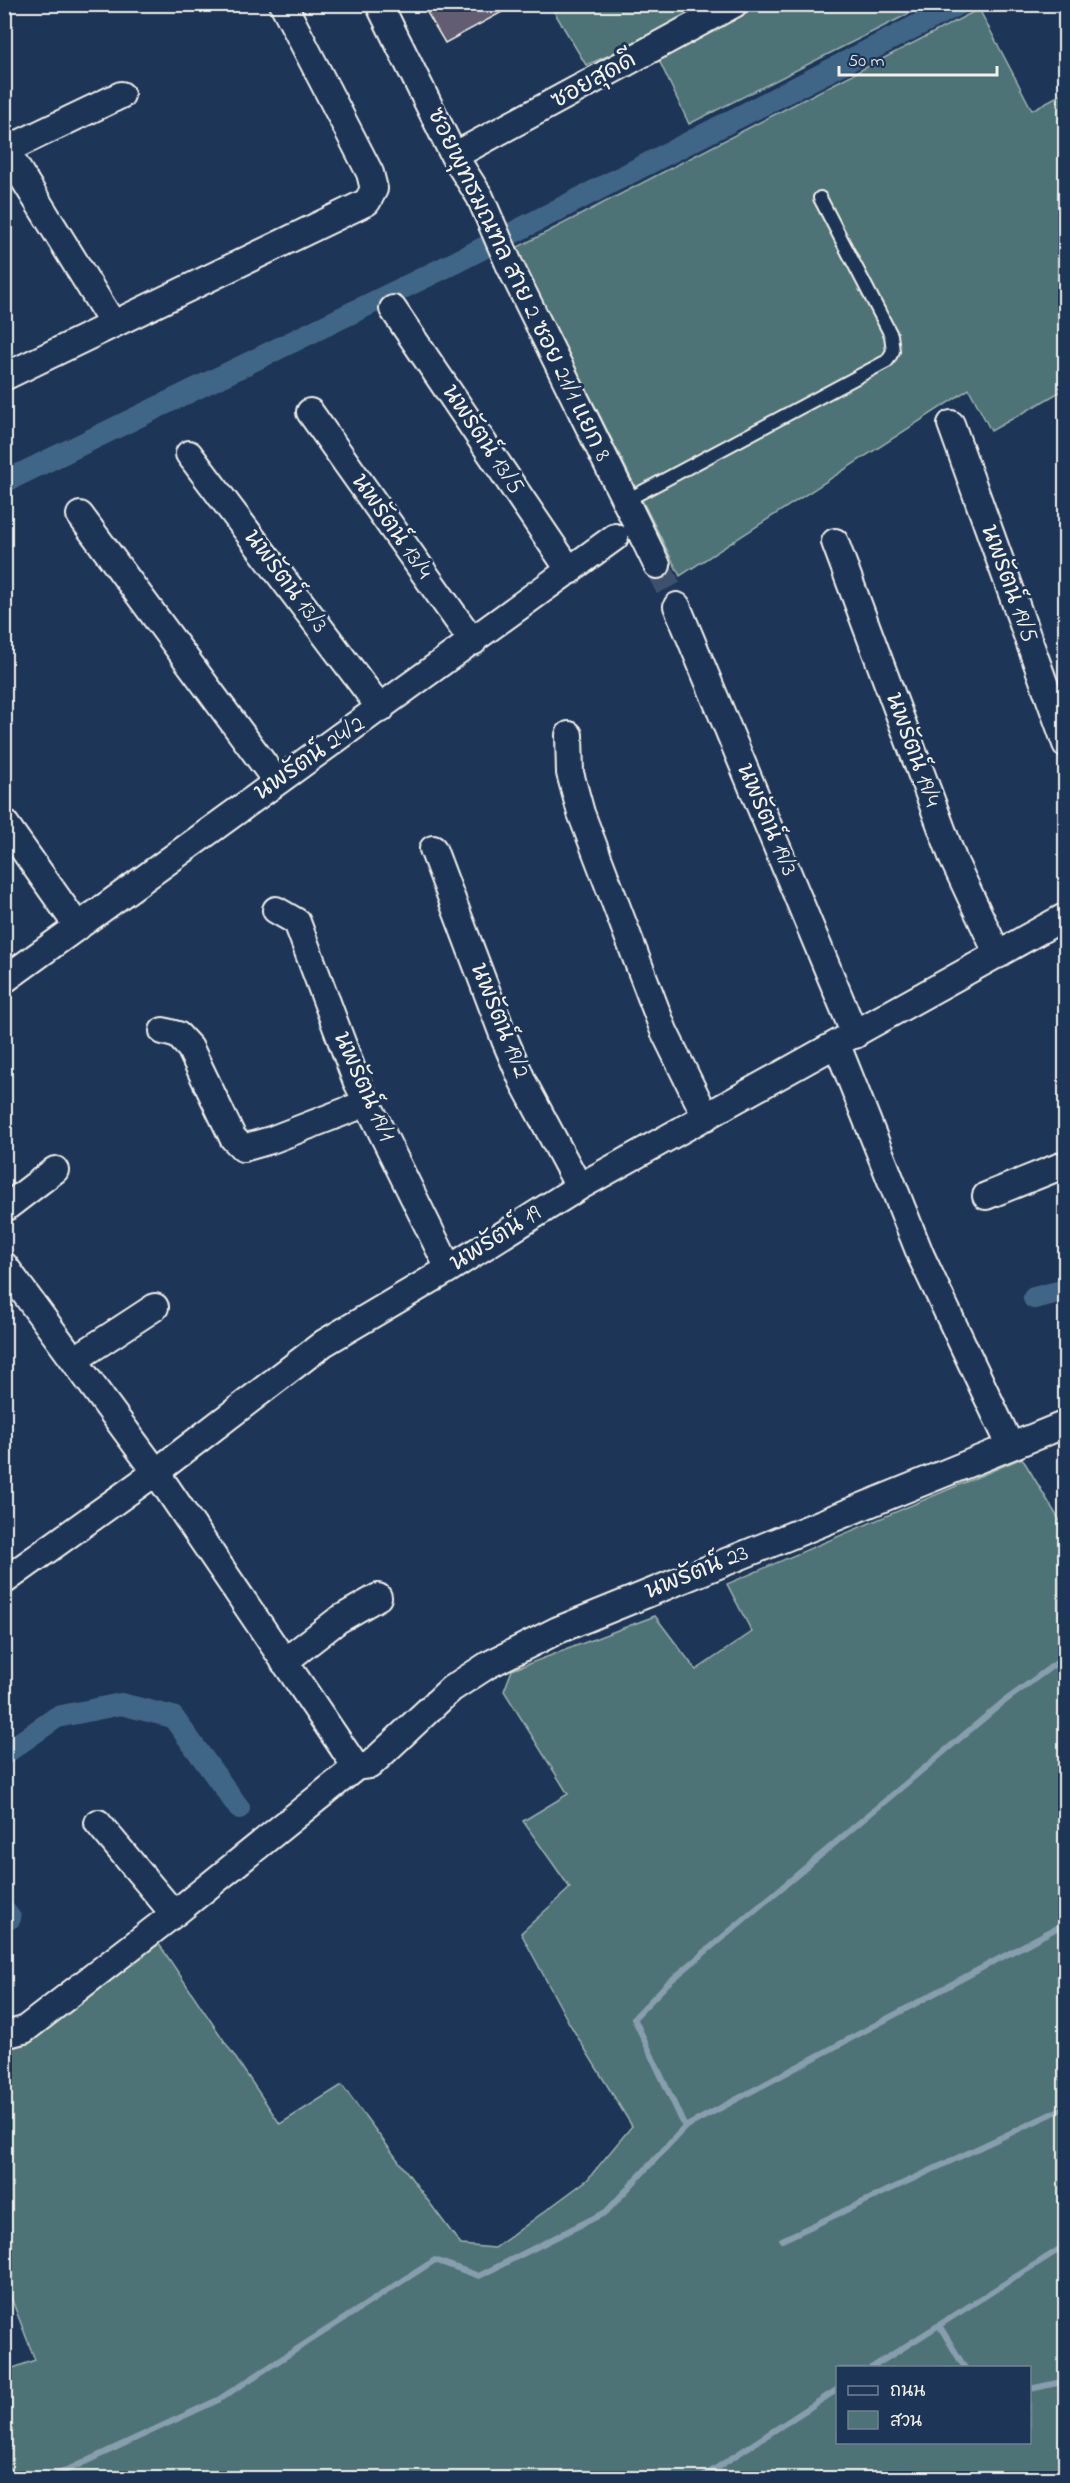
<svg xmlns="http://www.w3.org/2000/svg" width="1070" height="2483" viewBox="0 0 1070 2483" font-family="'Indie Flower','Playpen Sans Thai',sans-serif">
  <rect width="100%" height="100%" fill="#1d3557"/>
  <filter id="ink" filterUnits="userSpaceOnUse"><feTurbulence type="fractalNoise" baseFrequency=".0167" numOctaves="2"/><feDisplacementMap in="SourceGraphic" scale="12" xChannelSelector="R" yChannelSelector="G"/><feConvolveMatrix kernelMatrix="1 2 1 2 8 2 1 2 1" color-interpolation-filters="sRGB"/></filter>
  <g filter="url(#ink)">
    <path fill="#4d7376" stroke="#a0b2af" stroke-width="1.5" fill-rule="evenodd" d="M550 5H926L689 124 649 39 586 65Z
      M979 9 1032 110 1065 92V389L991 431 969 389 680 576 516 248Z
      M1022 1458 1066 1531 1065 2478H5V2371L35 2360 5 2282V2051L159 1944 280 2124 342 2085 461 2245 495 2248 587 2180 632 2126 569 2023 521 1933 570 1888 523 1821 568 1794 504 1691 512 1670 655 1616 696 1670 752 1632 727 1584ZM838 2368H1030V2442H838Z"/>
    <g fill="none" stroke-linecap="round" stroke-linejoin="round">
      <path stroke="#889eae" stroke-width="6" d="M685 2127 1066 1923
        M782 2240 1066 2107
        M939 2325 965 2368
        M871 2368 1066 2245
        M1030 2389 1066 2381
        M50 2478 218 2400 435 2260 479 2276 606 2212 685 2127 634 2018 668 1983 1002 1703 1066 1656
        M701 2478 838 2389"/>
      <path stroke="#406687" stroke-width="22" d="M4 482 454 263 959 4
        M1034 1298 1066 1290
        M4 1754 57 1717 121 1704 173 1717 239 1808
        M4 1910 10 1918"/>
    </g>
    <path fill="#625d72" stroke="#f4f1e8" stroke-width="1.5" d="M422 4H517L445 43Z"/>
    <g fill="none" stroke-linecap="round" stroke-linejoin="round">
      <path stroke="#3d516d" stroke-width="26" stroke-dasharray="26 13" stroke-linecap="butt" d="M657 565 677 606"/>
      <defs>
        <path id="service" d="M625 501 887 361 893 351 891 335 820 198"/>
        <path id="minor" d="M379 4 454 156 480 197 509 264 657 565
          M4 147 113 324
          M6 150 121 95
          M454 156 734 4
          M393 309 570 571
          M4 377 367 202 374 189 370 173 283 4
          M310 412 473 642
          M951 424 1066 744
          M189 454 381 709
          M80 515 277 782
          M835 542 953 859 998 955
          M677 606 855 1035
          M569 735 570 773 581 813 664 1031 706 1117
          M4 822 78 927
          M433 849 505 1040 523 1082 579 1187
          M276 910 297 922 356 1080 449 1269
          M4 980 615 537
          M163 1031 178 1035 190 1048 233 1138 243 1148 271 1140 367 1103
          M837 1045 921 1256 1010 1445
          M986 1196 1066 1164
          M4 1209 55 1170
          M4 1265 156 1472 356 1767
          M74 1360 155 1307
          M4 1581 156 1472 324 1343 449 1269 579 1187 1066 916
          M284 1662 338 1620 378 1597
          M98 1823 174 1914
          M4 2035 24 2030 174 1914 356 1767 370 1765 451 1689 488 1665 558 1630 1066 1424"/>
      </defs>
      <use href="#service" stroke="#f4f1e8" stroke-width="16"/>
      <use href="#minor" stroke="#f4f1e8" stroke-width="30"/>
      <use href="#service" stroke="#1d3557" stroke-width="12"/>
      <use href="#minor" stroke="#1d3557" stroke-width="26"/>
    </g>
  </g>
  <g text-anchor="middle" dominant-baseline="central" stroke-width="6" stroke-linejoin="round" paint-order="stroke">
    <g font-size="24" fill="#f4f1e8" stroke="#1d3557">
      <text transform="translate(594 81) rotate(-29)">ซอยสุดดี</text>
      <text transform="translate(518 285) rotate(64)">ซอยพุทธมณฑล สาย 2 ซอย 21/1 แยก 8</text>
      <text transform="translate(482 440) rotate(56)">นพรัตน์ 13/5</text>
      <text transform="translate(391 527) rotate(55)">นพรัตน์ 13/4</text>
      <text transform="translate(285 582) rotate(53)">นพรัตน์ 13/3</text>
      <text transform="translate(1008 584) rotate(70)">นพรัตน์ 19/5</text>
      <text transform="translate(912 750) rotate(70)">นพรัตน์ 19/4</text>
      <text transform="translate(310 759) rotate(-35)">นพรัตน์ 24/2</text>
      <text transform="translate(766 820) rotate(67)">นพรัตน์ 19/3</text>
      <text transform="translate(499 1021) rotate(68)">นพรัตน์ 19/2</text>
      <text transform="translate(363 1087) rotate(66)">นพรัตน์ 19/1</text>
      <text transform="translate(496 1239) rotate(-32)">นพรัตน์ 19</text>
      <text transform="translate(697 1573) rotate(-22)">นพรัตน์ 23</text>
    </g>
  </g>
  <rect width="1070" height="2483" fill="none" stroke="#1d3557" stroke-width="24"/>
  <rect x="12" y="12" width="1046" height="2459" fill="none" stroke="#f4f1e8" stroke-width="2" filter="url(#ink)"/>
  <rect x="836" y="2366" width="195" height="78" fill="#1d3557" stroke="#738091" stroke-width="1.5"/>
  <rect x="848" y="2386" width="30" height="9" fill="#1d3557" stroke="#738091" stroke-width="1.5"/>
  <text x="890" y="2396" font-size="18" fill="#f4f1e8">ถนน</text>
  <rect x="848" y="2411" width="30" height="18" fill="#4d7376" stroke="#738091" stroke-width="1.5"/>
  <text x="890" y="2426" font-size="18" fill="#f4f1e8">สวน</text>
  <path d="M839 66v9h158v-9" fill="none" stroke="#f4f1e8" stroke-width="3"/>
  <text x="848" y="66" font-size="18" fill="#f4f1e8" stroke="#1d3557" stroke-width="4.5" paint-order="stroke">50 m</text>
</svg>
